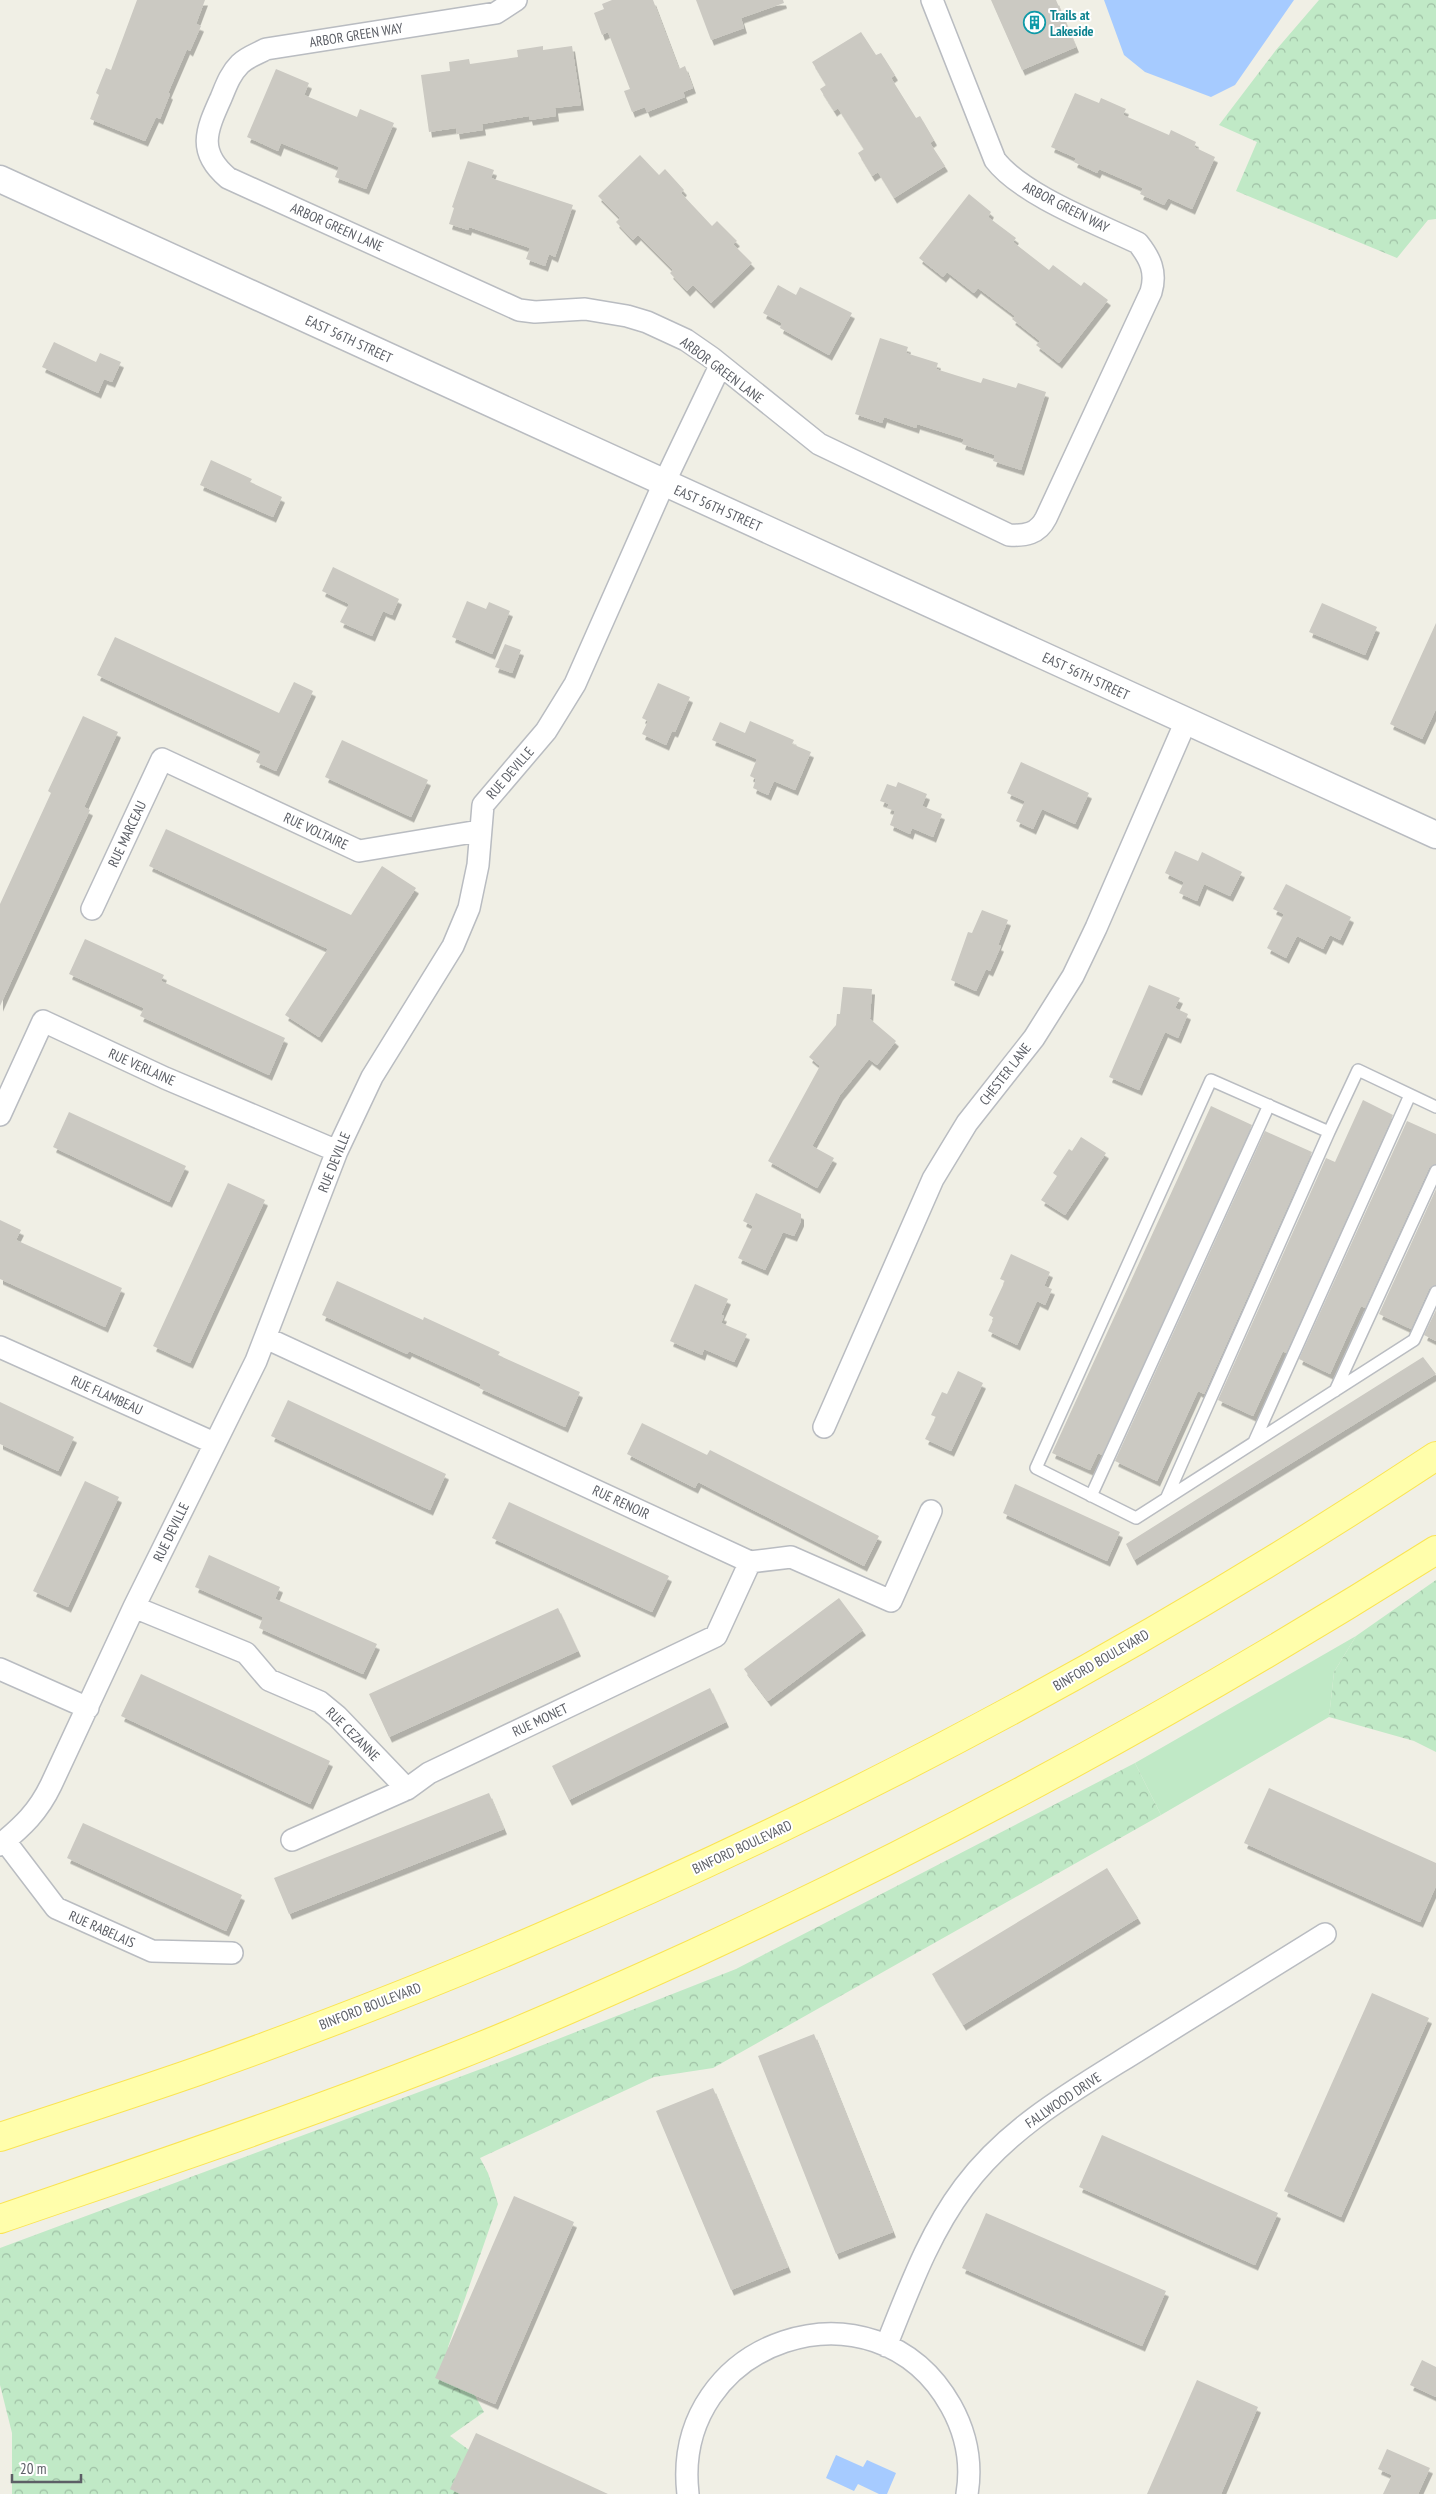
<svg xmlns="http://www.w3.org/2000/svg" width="1436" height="2494" viewBox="0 0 1436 2494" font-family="'PT Sans Narrow',sans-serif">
  <defs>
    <pattern id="forest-crowns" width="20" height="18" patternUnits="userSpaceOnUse" patternTransform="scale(1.25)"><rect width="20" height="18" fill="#c0e9c6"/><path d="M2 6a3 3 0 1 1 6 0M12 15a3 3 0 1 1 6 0" fill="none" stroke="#9fc0a5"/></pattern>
    <filter id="shadow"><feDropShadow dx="3" dy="5.5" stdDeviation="0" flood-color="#0004"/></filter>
  </defs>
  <rect width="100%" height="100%" fill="#f0efe5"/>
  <path fill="#c0e9c6" d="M1356 1636 1334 1672 1329 1717 1161 1815 1135 1763Z"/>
  <path fill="url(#forest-crowns)" d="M1319 0H1436V219L1428 220 1397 258 1236 191 1257 142 1219 125 1276 50Z
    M1436 1580V1752L1414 1741 1329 1717 1334 1672 1356 1636Z
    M1135 1763 1161 1815 713 2068 654 2077 480 2158 488 2173 498 2204 448 2347 484 2412 450 2436 529 2494H12V2433L0 2385V2248L497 2063 736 1969Z"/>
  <path fill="#a6cbff" d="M1104 0H1294L1235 85 1211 97 1145 72 1124 55Z
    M836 2455 863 2467 867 2460 896 2473 887 2494H879L858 2484 854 2491 826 2478Z"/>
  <path fill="#cbc9c2" filter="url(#shadow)" d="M137 0H205L196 24 201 26 190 51 187 49 168 93 170 94 160 119 156 117 145 141 90 119 99 95 96 93 106 68 111 70Z
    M612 0H653L679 69 685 66 693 88 683 92 685 97 647 112 645 107 632 112 624 91 630 89 608 32 602 35 594 13 604 9 602 4Z
    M696 0H783L784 3 741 18 744 28 711 40Z
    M991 0H1056L1076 47 1022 70Z
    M861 32 876 55 881 53 895 75 891 78 916 118 920 116 934 140 930 143 945 166 894 198 878 172 872 176 858 153 864 149 838 108 834 111 820 89 826 85 812 62Z
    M543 46V50L572 46 581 105 555 108 556 116 530 120 529 116 482 124 483 130 457 134 456 128 429 132 421 75 450 71 449 62 469 59 470 64 518 57 517 50Z
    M276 69 309 83 304 95 357 117 360 109 394 123 366 189 335 177 339 167 281 143 278 151 247 137Z
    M1075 93 1099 103 1101 98 1126 109 1123 115 1169 135 1171 130 1196 142 1194 147 1215 157 1192 209 1168 198 1164 205 1140 194 1143 188 1099 169 1097 173 1074 162 1076 158 1051 147Z
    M640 155 659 175 665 169 684 190 681 193 712 226 717 221 737 241 733 244 752 263 711 303 693 285 687 291 670 273 673 270 638 235 633 240 616 222 620 218 598 196Z
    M468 161 494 170 491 178 573 205 555 257 549 254 545 266 526 259 530 248 469 227 468 230 449 224 454 208 452 207Z
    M969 194 991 212 988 217 1016 238 1013 242 1049 270 1053 265 1081 286 1084 282 1108 300 1059 363 1036 345 1040 341 1012 319 1015 316 978 288 974 293 947 272 943 277 919 258Z
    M778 285 796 295 800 287 852 313 829 355 780 328 782 323 763 313Z
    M880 338 908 347 906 353 938 363 936 369 955 375 981 383 983 378 1016 388 1018 383 1046 392 1021 470 993 461 995 455 962 444 964 439 917 424 916 428 884 417 882 423 855 414Z
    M54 342 96 362 100 353 121 362 112 382 104 379 98 393 42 367Z
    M211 460 252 479 250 482 282 497 273 517 200 485Z
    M333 567 399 599 392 615 383 611 372 636 340 622 349 604 322 591Z
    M467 601 486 609 489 602 510 611 492 654 452 637Z
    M1322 603 1377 627 1365 655 1309 632Z
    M1436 623V709L1422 739 1390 724Z
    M115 637 279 713 294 682 313 691 276 771 256 762 261 751 97 675Z
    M505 644 521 650 512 673 495 667Z
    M658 683 690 697 675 732 672 731 666 745 642 734 648 721 642 718Z
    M83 716 118 732 84 807 90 810 0 1006V904L51 793 48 791Z
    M750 721 794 740 792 744 811 752 795 790 774 781 768 795 753 788 756 779 750 776 757 759 712 740 720 722 745 733Z
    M342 740 428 780 411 817 325 777Z
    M1021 762 1089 793 1075 824 1042 809 1033 829 1016 821 1025 801 1007 793Z
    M898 782 927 794 922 806 942 814 933 837 912 828 910 834 890 825 895 811 887 808 889 804 880 801 887 784 896 787Z
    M166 829 351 915 382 866 416 888 319 1037 285 1015 328 949 149 866Z
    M1175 851 1198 861 1202 852 1242 872 1230 896 1204 884 1197 901 1179 893 1184 882 1165 873Z
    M1286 884 1351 917 1340 940 1330 935 1323 949 1297 936 1286 958 1267 948 1284 914 1273 909Z
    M982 910 1008 920 998 945 1001 946 990 971 986 969 976 991 951 980 968 932 972 933Z
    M85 939 164 975 161 981 285 1038 269 1075 140 1016 144 1008 69 974Z
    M1149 985 1180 998 1175 1008 1188 1014 1178 1038 1165 1032 1139 1090 1109 1077Z
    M843 987 872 989 870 1019 896 1041 877 1065 869 1059 840 1095 812 1146 834 1158 817 1188 768 1161 820 1066 809 1057 836 1025 837 1014H840Z
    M1363 1100 1393 1115 1286 1353 1283 1351 1253 1416 1218 1400 1326 1158 1335 1162Z
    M1211 1106 1252 1125 1102 1455 1098 1453 1090 1470 1052 1453Z
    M69 1112 186 1166 169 1202 53 1147Z
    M1407 1121 1436 1134V1164L1429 1168 1365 1308 1361 1306 1330 1374 1299 1359Z
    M1265 1131 1312 1152 1204 1394 1198 1391 1157 1481 1115 1461Z
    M1081 1137 1106 1153 1065 1215 1041 1200 1057 1176 1053 1173 1069 1149 1072 1151Z
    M228 1183 265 1200 190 1363 153 1346Z
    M1436 1189V1285L1429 1289 1411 1329 1379 1314Z
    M756 1193 801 1214V1221L794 1236 783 1232 765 1270 738 1258 753 1226 743 1221Z
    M0 1220 21 1230 16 1240 122 1288 105 1327 0 1279Z
    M1011 1254 1050 1272 1044 1286 1052 1289 1045 1305 1037 1301 1017 1345 988 1331 994 1318 989 1315 1005 1281 1000 1279Z
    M337 1281 423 1320 424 1317 500 1352 498 1355 580 1392 565 1427 479 1388 481 1384 409 1351 407 1354 322 1315Z
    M695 1284 728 1299 721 1315 724 1316 721 1323 747 1334 734 1362 704 1349 702 1355 670 1341Z
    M1436 1310V1341L1424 1335Z
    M1423 1357 1436 1374 1134 1560 1126 1544Z
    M958 1371 983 1383 951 1451 925 1439 936 1417 931 1415 942 1392 947 1394Z
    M288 1400 446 1474 430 1510 271 1436Z
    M0 1402 74 1437 58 1471 0 1444Z
    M642 1423 707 1455 710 1450 879 1536 864 1566 698 1482 695 1488 627 1454Z
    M85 1481 119 1497 68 1607 33 1591Z
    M1015 1484 1120 1532 1107 1561 1003 1513Z
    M509 1502 669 1576 652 1612 492 1538Z
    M209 1555 280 1587 275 1599 377 1644 363 1674 259 1628 263 1617 195 1587Z
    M839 1598 863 1630 768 1701 744 1669Z
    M558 1608 578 1651 389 1737 369 1694Z
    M141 1674 330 1761 310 1804 121 1716Z
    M710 1688 726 1722 569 1800 552 1766Z
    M1269 1788 1436 1863V1886L1420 1922 1244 1843Z
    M489 1793 504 1829 289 1914 274 1878Z
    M83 1823 242 1895 226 1931 67 1858Z
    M1107 1868 1138 1918 963 2025 932 1974Z
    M1372 1993 1429 2018 1341 2217 1284 2191Z
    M814 2034 893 2232 836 2254 758 2056Z
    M713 2088 788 2267 731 2290 656 2111Z
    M1102 2135 1278 2213 1255 2265 1079 2187Z
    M514 2196 574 2222 495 2404 435 2378Z
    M986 2213 1166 2291 1142 2346 962 2268Z
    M1422 2360 1436 2367V2397L1410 2385Z
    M1197 2380 1258 2407 1221 2494H1147Z
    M476 2433 608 2494H460L450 2489Z
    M1387 2449 1430 2468 1418 2494H1383L1392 2475 1378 2469Z"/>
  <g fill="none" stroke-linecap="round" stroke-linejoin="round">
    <defs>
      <path id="service" d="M1436 1107 1358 1070 1329 1132 1211 1080 1036 1468 1136 1518 1414 1340 1436 1292
        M1335 1391 1436 1171
        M1254 1442 1410 1095
        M1091 1496 1269 1105
        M1166 1499 1329 1132"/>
      <path id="minor" d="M516 0 496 13 266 49C257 54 247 57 240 64 230 74 226 86 221 98 206 131 197 152 228 178L519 310 535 312 585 309 627 316 647 322 686 340 712 358 819 444 1009 535C1025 536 1038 534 1046 518L1151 292C1157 272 1150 258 1138 243 1096 223 1022 195 995 160L932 0
        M92 909 162 759 359 851 479 831
        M0 1115 43 1021 165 1078 337 1151
        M266 1338 750 1562 791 1557 891 1601 931 1511
        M0 1347 214 1443
        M824 1427 933 1179 967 1123 1034 1038 1073 976 1096 928 1186 721
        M134 1607 246 1653 269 1680 320 1702 337 1716 407 1789
        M0 1669 88 1708
        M292 1840 407 1789 429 1773 716 1636 750 1562
        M5 1841 56 1908 152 1951 232 1953
        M0 1845C23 1826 38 1812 51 1785L134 1607 256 1361 337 1151 372 1077 453 946 469 908 478 865 483 805 546 731 575 684 664 483 720 366
        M886 2346C908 2292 928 2235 964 2187 1011 2124 1080 2087 1145 2046 1205 2009 1265 1971 1325 1934
        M688 2494C670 2340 875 2271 951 2406 966 2433 972 2464 967 2494"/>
      <path id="tertiary" d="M0 179 1436 835"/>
      <path id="primary" d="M0 2137C66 2115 132 2094 198 2071 313 2030 428 1986 541 1937 853 1804 1153 1643 1436 1456
        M0 2219C154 2166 307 2115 459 2055 538 2024 616 1989 693 1954 950 1836 1197 1701 1436 1550"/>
    </defs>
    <use href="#service" stroke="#b9bcc1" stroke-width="14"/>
    <use href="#minor" stroke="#b9bcc1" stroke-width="24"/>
    <use href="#tertiary" stroke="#b9bcc1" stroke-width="29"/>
    <use href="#primary" stroke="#fae453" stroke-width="30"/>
    <use href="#service" stroke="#fff" stroke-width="11"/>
    <use href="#minor" stroke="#fff" stroke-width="21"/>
    <use href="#tertiary" stroke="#fff" stroke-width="26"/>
    <use href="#primary" stroke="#fffeab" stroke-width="28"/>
  </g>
  <defs>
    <symbol id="building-ring" viewBox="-11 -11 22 22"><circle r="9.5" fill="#fff" stroke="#0f9aa8" stroke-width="1.5"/><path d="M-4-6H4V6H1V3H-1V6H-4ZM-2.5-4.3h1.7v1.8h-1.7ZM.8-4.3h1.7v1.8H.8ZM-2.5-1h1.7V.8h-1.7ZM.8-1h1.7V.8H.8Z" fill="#0f9aa8"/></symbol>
  </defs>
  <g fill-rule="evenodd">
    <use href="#building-ring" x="1022" y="10" width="25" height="25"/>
  </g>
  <g text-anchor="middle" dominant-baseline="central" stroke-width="4" stroke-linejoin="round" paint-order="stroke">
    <g font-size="14" font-weight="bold" fill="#0d838f" stroke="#fff" text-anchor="start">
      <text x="1050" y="15">Trails at<tspan x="1050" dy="16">Lakeside</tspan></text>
    </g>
    <g font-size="14" fill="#5c5f66" stroke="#fff">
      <text transform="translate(356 35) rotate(-9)">ARBOR GREEN WAY</text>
      <text transform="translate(1066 207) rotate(27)">ARBOR GREEN WAY</text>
      <text transform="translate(337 227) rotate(24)">ARBOR GREEN LANE</text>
      <text transform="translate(349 339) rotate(25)">EAST 56TH STREET</text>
      <text transform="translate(722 370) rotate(37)">ARBOR GREEN LANE</text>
      <text transform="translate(718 508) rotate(24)">EAST 56TH STREET</text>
      <text transform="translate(1086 676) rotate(25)">EAST 56TH STREET</text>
      <text transform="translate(510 773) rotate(-49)">RUE DEVILLE</text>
      <text transform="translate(316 831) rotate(25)">RUE VOLTAIRE</text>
      <text transform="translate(127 834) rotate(-65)">RUE MARCEAU</text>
      <text transform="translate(142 1067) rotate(24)">RUE VERLAINE</text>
      <text transform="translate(1005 1074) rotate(-52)">CHESTER LANE</text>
      <text transform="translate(334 1162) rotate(-68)">RUE DEVILLE</text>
      <text transform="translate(107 1395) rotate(24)">RUE FLAMBEAU</text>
      <text transform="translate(621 1502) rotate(25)">RUE RENOIR</text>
      <text transform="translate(171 1532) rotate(-64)">RUE DEVILLE</text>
      <text transform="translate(1101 1660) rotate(-30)">BINFORD BOULEVARD</text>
      <text transform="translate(540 1720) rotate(-25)">RUE MONET</text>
      <text transform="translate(353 1734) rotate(45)">RUE CEZANNE</text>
      <text transform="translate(742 1847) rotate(-25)">BINFORD BOULEVARD</text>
      <text transform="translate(102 1929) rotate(24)">RUE RABELAIS</text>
      <text transform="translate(370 2006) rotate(-21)">BINFORD BOULEVARD</text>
      <text transform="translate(1063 2100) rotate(-34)">FALLWOOD DRIVE</text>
    </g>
  </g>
  <path d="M12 2474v8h69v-8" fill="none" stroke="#5c5f66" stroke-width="2.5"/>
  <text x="20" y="2474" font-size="15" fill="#5c5f66" stroke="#ffffff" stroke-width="4" paint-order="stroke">20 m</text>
</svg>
